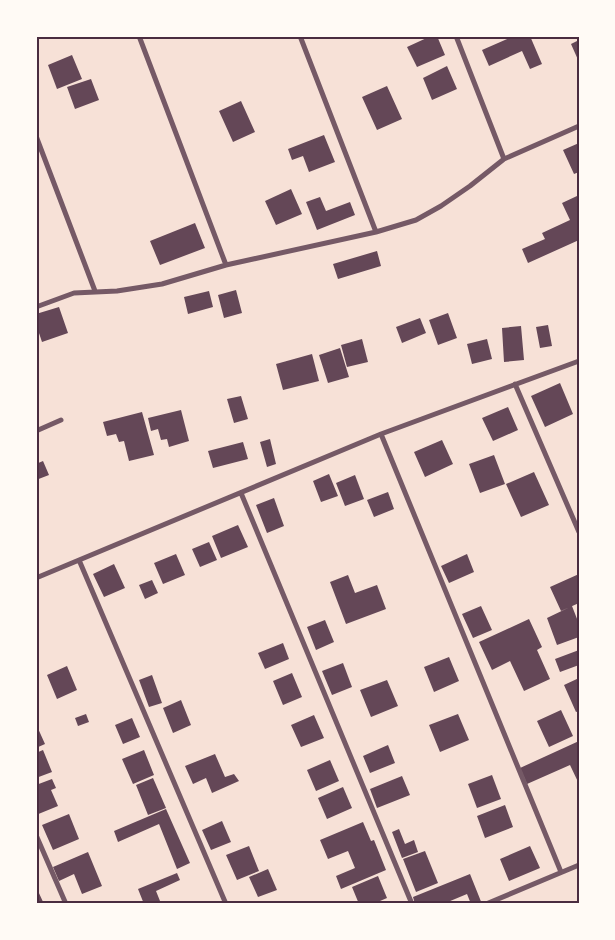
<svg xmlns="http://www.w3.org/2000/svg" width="615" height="940" viewBox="0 0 615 940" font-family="'Noto Sans',sans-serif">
  <rect width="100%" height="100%" fill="#f7e1d7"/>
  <path fill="#644757" d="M431 36H437L445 55 417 67 407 47Z
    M514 36H530L542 64 530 69 522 51 489 66 482 50Z
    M579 40V62L571 44Z
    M72 55 82 79 57 89 48 65Z
    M447 66 457 89 432 100 423 78Z
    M91 79 99 100 75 109 67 87Z
    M387 86 402 119 377 130 362 97Z
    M241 101 255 132 233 142 219 111Z
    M324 135 335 162 309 172 303 156 292 160 288 149Z
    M579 143V172L574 174 563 150Z
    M291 189 302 214 276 225 265 201Z
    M577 196 579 199V240L528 263 522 249 545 239 542 233 570 220 562 203Z
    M320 197 326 211 350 202 355 215 317 230 306 202Z
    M195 223 205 248 160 265 150 241Z
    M377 251 381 266 338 279 333 264Z
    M236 290 242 313 224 318 218 295Z
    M209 291 213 307 188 314 184 297Z
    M59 307 68 333 42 342 36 324V314Z
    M448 313 457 338 438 345 429 320Z
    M420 318 426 333 402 343 396 327Z
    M548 325 552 346 540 348 536 327Z
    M521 326 524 360 504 362 502 328Z
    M362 339 368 362 347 367 341 345Z
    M487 339 492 359 472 364 467 344Z
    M340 348 349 377 328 383 319 355Z
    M312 354 319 381 283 390 276 364Z
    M560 383 573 414 545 427 531 396Z
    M241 396 248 419 234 423 227 399Z
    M508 407 518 430 493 441 482 418Z
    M181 410 189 441 169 447 167 439 161 440 158 429 151 431 148 418Z
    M142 412 154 455 129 461 124 441 119 442 116 434 107 436 103 422Z
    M270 439 276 464 267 467 260 442Z
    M442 440 453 464 425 477 414 452Z
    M243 442 248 459 213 468 208 451Z
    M494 455 505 484 480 493 469 464Z
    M43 461 49 475 36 480V464Z
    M534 472 549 505 521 517 506 484Z
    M329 474 338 496 321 502 313 481Z
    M355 475 364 499 345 506 336 483Z
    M388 492 394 509 374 517 367 500Z
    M274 498 284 526 267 533 256 505Z
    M238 525 248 547 221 558 212 536Z
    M209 542 217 560 200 567 192 549Z
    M176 554 185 575 163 584 154 563Z
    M467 554 474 572 449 583 441 566Z
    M114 564 125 588 104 597 93 574Z
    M579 574V603L561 611 550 587Z
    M348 575 355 593 377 585 386 609 346 624 330 582Z
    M152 580 158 593 145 599 139 585Z
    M481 606 492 630 473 638 462 614Z
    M572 606 579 624V637L557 645 547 618Z
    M529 619 542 647 537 650 550 679 524 691 510 661 492 670 479 642Z
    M325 620 334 642 316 650 307 627Z
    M283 643 289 659 265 669 258 653Z
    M579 650V665L560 672 555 659Z
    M449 657 459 681 434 692 424 667Z
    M343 663 352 687 332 695 322 671Z
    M67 666 77 690 57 699 47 675Z
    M292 673 302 697 283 705 273 681Z
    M152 675 162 703 149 707 139 680Z
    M579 678V711L576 712 564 685Z
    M387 680 398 706 371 717 360 690Z
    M181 700 191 725 173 733 163 708Z
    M561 710 573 736 549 747 537 721Z
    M86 714 89 722 78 726 75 718Z
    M458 714 469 740 440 752 429 725Z
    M314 715 324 738 301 747 291 725Z
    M132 718 140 737 123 744 115 725Z
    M36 724 45 744 36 748Z
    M579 741V784L570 765 527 784 520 768Z
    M388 745 395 763 370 773 363 756Z
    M43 750 52 772 36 778V753Z
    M144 750 154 775 133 784 122 759Z
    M215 754 225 777 234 774 239 781 212 793 206 778 193 784 185 766Z
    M330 760 339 781 316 791 307 770Z
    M492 775 501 799 477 808 468 784Z
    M402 776 410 795 377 808 370 789Z
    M153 778 166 808 148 815 136 785Z
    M52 779 56 788 51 790 58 806 36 815V785Z
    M343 787 352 808 327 819 318 798Z
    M505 805 513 827 485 838 477 816Z
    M166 809 190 863 177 869 159 824 118 842 114 831Z
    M69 814 79 839 53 850 42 825Z
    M222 821 231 842 211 850 202 830Z
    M363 822 371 841 374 840 386 870 341 889 336 876 355 868 348 851 328 859 320 840Z
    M399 829 405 844 414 840 418 852 402 858 392 832Z
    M249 846 259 871 237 880 226 855Z
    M530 846 540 868 509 881 500 859Z
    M425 851 438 883 416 892 403 859Z
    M88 852 102 886 82 894 74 874 59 881 53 867Z
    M268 869 277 890 258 897 249 877Z
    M177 873 180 880 156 891 160 901 158 902V904H144L138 889Z
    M470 874 482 904H471L467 894 443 904H415L413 897Z
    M378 876 387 898 373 904H359L352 887Z
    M38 891 44 904H36V892Z"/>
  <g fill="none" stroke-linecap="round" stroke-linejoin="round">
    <path stroke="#755966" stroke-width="5" d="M139 36 226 265 376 232
      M300 36 376 232 416 220 441 206 470 186 504 159 579 126
      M456 36 504 159
      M36 136 95 291
      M36 307 74 293 117 291 162 284 226 265
      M515 384 579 532
      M36 431 61 420
      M381 434 561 872
      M241 493 412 904
      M79 560 226 904
      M36 578 381 434 579 361
      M36 835 66 904
      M486 904 579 865"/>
  </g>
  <rect width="615" height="940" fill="none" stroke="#fffaf5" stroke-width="75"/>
  <rect x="38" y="38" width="540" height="864" fill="none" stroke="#4a2c40" stroke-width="2"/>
</svg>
